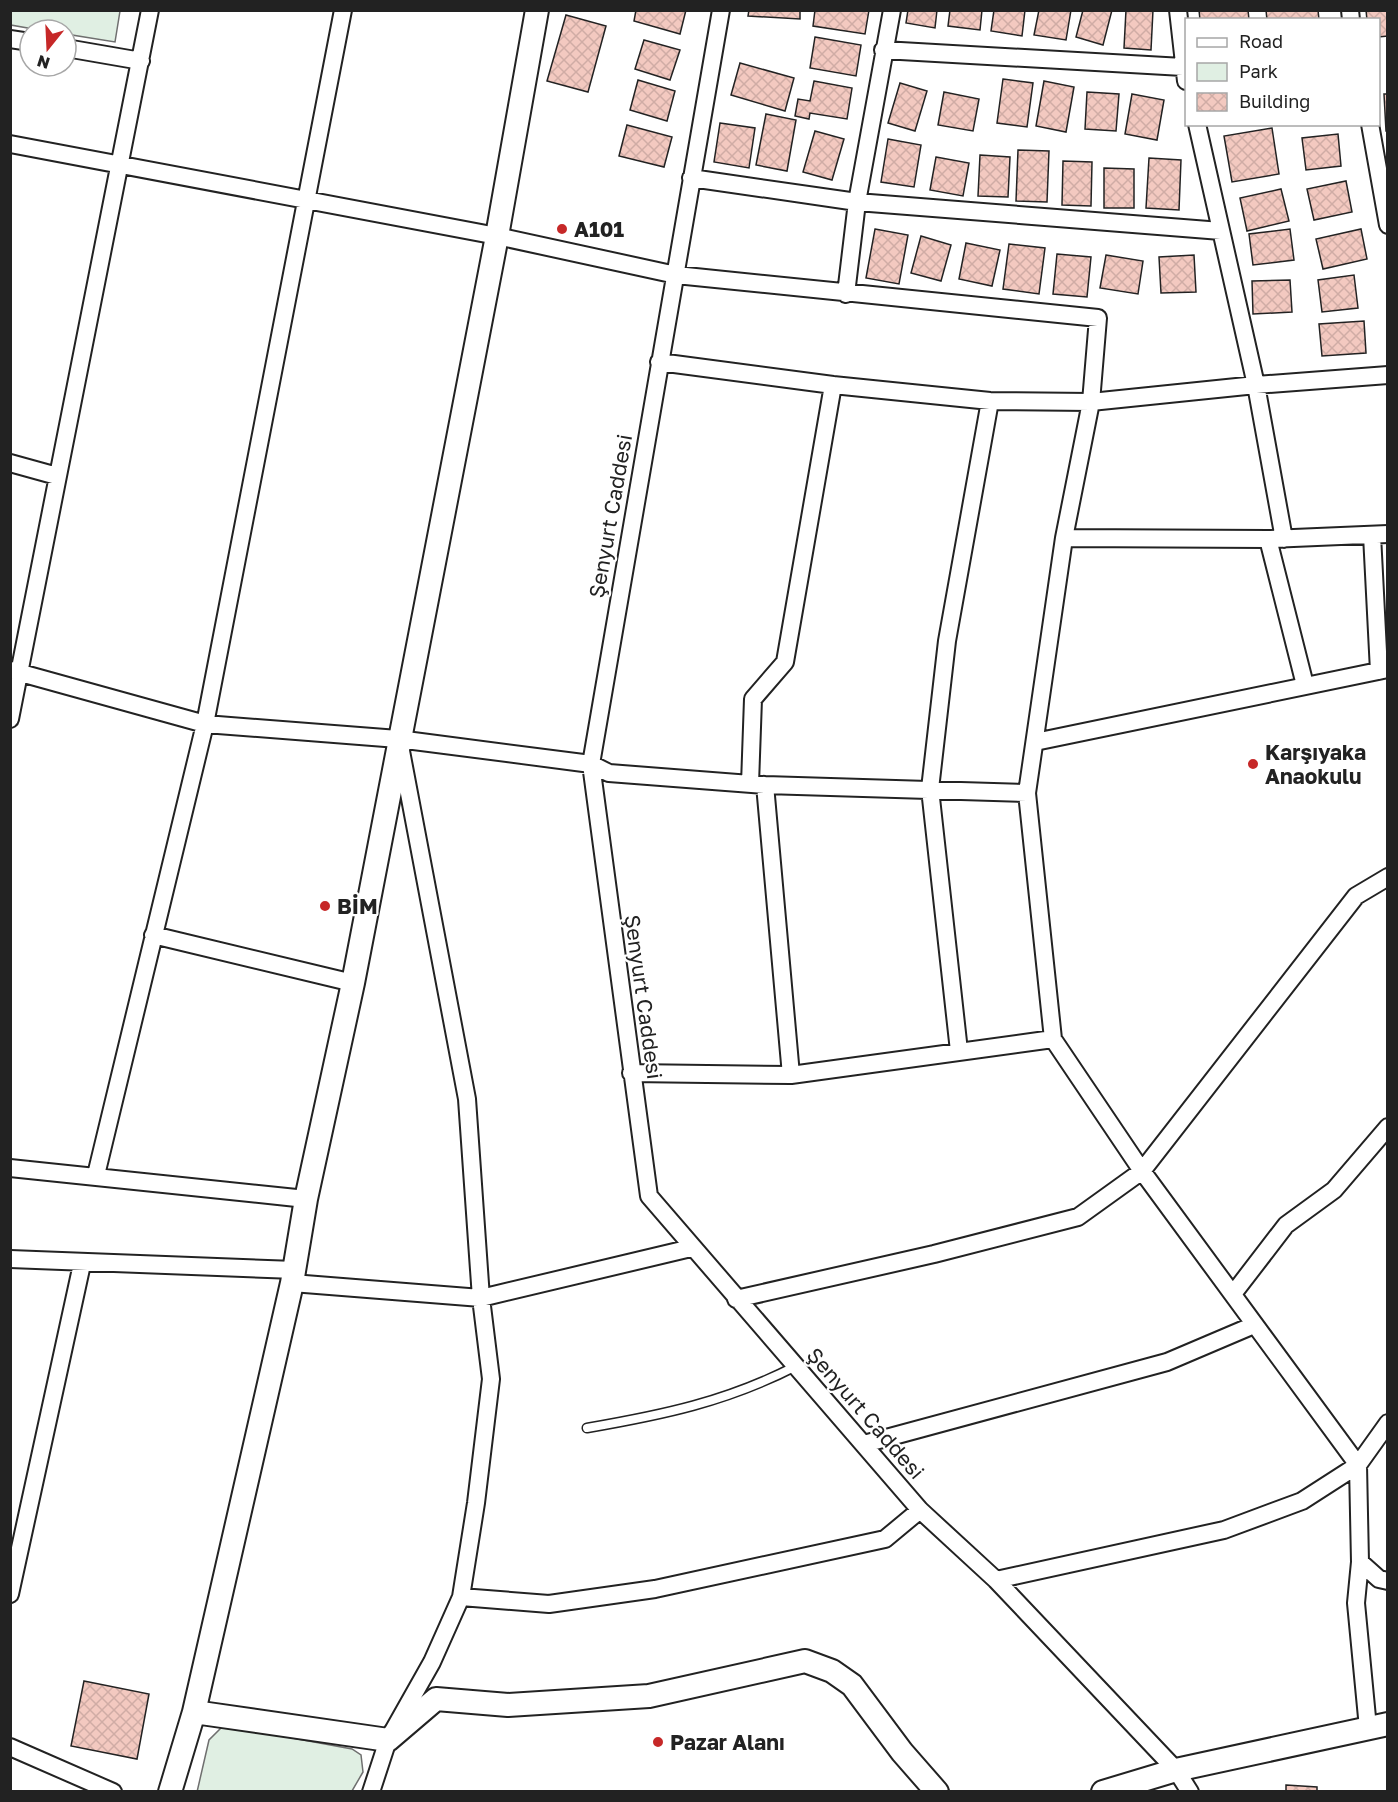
<svg xmlns="http://www.w3.org/2000/svg" width="1398" height="1802" viewBox="0 0 1398 1802" font-family="'Golos Text',sans-serif">
  <defs>
    <pattern id="building-cross-hatch" width="8" height="8" patternUnits="userSpaceOnUse" patternTransform="scale(1.5)"><rect width="8" height="8" fill="#f3c9c0"/><path d="M0 0l8 8M0 8l8-8" fill="none" stroke="#d0aca5"/></pattern>
  </defs>
  <rect width="100%" height="100%" fill="#fff"/>
  <path fill="#e0efe3" stroke="#6f6f6f" stroke-width="1.5" d="M10 11 11 10 120 11 115 42 66 34V30H39L11 25Z
    M221 1728H238L352 1749 361 1755 363 1772 352 1791 197 1792 209 1740Z"/>
  <path fill="url(#building-cross-hatch)" stroke="#222" stroke-width="1.5" d="M636 10H686L680 34 634 21Z
    M749 10H800V19L748 16Z
    M815 10H869L865 34 813 26Z
    M908 10H937L935 28 906 23Z
    M950 10H982L980 30 948 26Z
    M994 10H1025L1022 36 991 31Z
    M1039 10H1071L1066 40 1034 35Z
    M1083 10H1112L1103 45 1076 37Z
    M1126 10H1153L1151 50 1124 48Z
    M1199 10H1248L1249 20H1200Z
    M1266 10H1318L1319 20H1267Z
    M1366 10H1388V36L1378 37V20H1367Z
    M566 15 606 26 588 92 547 81Z
    M815 37 861 45 856 76 810 68Z
    M644 40 680 50 670 80 635 69Z
    M740 63 794 78 785 111 731 95Z
    M1003 79 1033 83 1027 127 997 123Z
    M638 80 675 91 667 121 630 110Z
    M814 81 852 88 847 119 810 113 809 119 795 116 798 99 810 101Z
    M1044 81 1074 87 1066 132 1036 126Z
    M900 83 927 91 915 131 888 123Z
    M944 92 979 99 973 131 938 125Z
    M1087 92 1119 94 1116 131 1085 129Z
    M1132 94 1164 100 1157 140 1125 134Z
    M1384 94H1388V131H1386Z
    M766 114 796 120 787 171 756 165Z
    M720 123 755 128 749 168 714 162Z
    M627 125 672 137 664 167 619 156Z
    M1272 128 1279 174 1232 182 1224 136Z
    M815 131 844 139 832 180 803 172Z
    M1338 134 1341 166 1306 170 1302 138Z
    M888 139 921 145 914 187 881 182Z
    M1018 150 1049 151 1047 202 1016 201Z
    M980 155 1010 157 1008 197 978 196Z
    M936 157 969 163 963 196 930 190Z
    M1149 158 1181 160 1179 210 1146 208Z
    M1063 161 1092 162 1091 206 1062 205Z
    M1104 168 1134 169V208H1104Z
    M1346 181 1352 212 1314 220 1307 189Z
    M1281 189 1289 221 1247 231 1240 198Z
    M875 229 908 235 899 284 866 278Z
    M1290 229 1294 260 1253 265 1249 234Z
    M1361 229 1367 259 1323 269 1316 239Z
    M921 236 951 245 941 281 911 273Z
    M966 243 1000 250 992 286 959 279Z
    M1009 244 1045 248 1039 294 1003 289Z
    M1057 254 1091 257 1087 297 1053 294Z
    M1106 255 1143 261 1138 294 1100 288Z
    M1194 255 1196 292 1161 293 1159 257Z
    M1354 275 1358 308 1322 312 1318 280Z
    M1290 280 1292 312 1253 314 1252 281Z
    M1364 321 1366 353 1322 356 1319 324Z
    M84 1681 149 1694 137 1759 71 1746Z
    M1286 1785 1317 1787V1792H1286Z"/>
  <g fill="none" stroke-linecap="round" stroke-linejoin="round">
    <defs>
      <path id="lane" d="M587 1428C662 1415 726 1402 796 1366"/>
      <path id="street" d="M721 10 591 764 649 1196 920 1510 996 1580 1176 1770 1190 1792
        M1178 10 1186 81
        M1350 10 1351 20
        M10 39 30 42
        M66 48 141 61
        M883 50 1183 67
        M1197 124 1256 385 1284 539
        M1370 124 1388 225
        M10 144 497 236 676 275 1098 318 1091 402 1064 538 1027 793 1053 1039 1142 1171 1358 1465 1360 1562 1356 1603 1368 1728
        M691 178 857 202 1221 231
        M846 294 857 202 892 10
        M659 362 833 385 990 401 1091 402 1256 385 1388 375
        M10 463 57 476
        M1372 535 1379 671
        M1064 538 1268 539 1388 534
        M1268 539 1305 685
        M10 670 205 724 398 739 591 764 609 773 765 785 1027 793
        M10 719 150 10
        M1035 742 1388 669
        M750 784 753 699 785 662 833 385
        M765 785 791 1075
        M153 935 353 983
        M959 1051 930 789 947 641 990 401
        M631 1073 791 1075 1053 1039
        M10 1168 306 1199
        M96 1175 205 724 343 10
        M10 1259 295 1270
        M292 1283 481 1298 691 1248
        M1233 1294 1286 1225 1334 1190 1388 1127
        M736 1299 934 1254 1078 1217 1142 1171 1356 896 1388 877
        M864 1444 1167 1362 1254 1325
        M1360 1562 1379 1579 1388 1581
        M996 1580 1224 1530 1302 1501 1358 1465 1388 1423
        M10 1594 82 1264
        M461 1597 549 1604 655 1589 885 1539 920 1510
        M10 1747 113 1792
        M371 1792 388 1740 432 1662 461 1597 476 1503 491 1379 481 1298 467 1099 401 751"/>
      <path id="secondary" d="M194 1712 388 1740 436 1699 508 1705 649 1696 805 1661 832 1671 852 1685 902 1752 937 1792
        M170 1792 194 1712 292 1283 306 1199 353 983 497 236 537 10
        M1103 1792 1176 1770 1388 1724"/>
    </defs>
    <use href="#lane" stroke="#222" stroke-width="11"/>
    <use href="#street" stroke="#222" stroke-width="20"/>
    <use href="#secondary" stroke="#222" stroke-width="26"/>
    <use href="#lane" stroke="#fff" stroke-width="8"/>
    <use href="#street" stroke="#fff" stroke-width="16"/>
    <use href="#secondary" stroke="#fff" stroke-width="22"/>
  </g>
  <g fill="#c62828" stroke="#fff" stroke-width="2">
    <circle cx="562" cy="229" r="6"/>
    <circle cx="1253" cy="764" r="6"/>
    <circle cx="325" cy="906" r="6"/>
    <circle cx="658" cy="1742" r="6"/>
  </g>
  <g text-anchor="middle" dominant-baseline="central" stroke-width="4.5" stroke-linejoin="round" paint-order="stroke">
    <g font-size="21" font-weight="bold" fill="#222" stroke="#fff" text-anchor="start">
      <text x="574" y="229">A101</text>
      <text x="1265" y="752">Karşıyaka<tspan x="1265" dy="24">Anaokulu</tspan></text>
      <text x="337" y="906">BİM</text>
      <text x="670" y="1742">Pazar Alanı</text>
    </g>
    <g font-size="21" fill="#222" stroke="#fff">
      <text transform="translate(610 516) rotate(-80)">Şenyurt Caddesi</text>
      <text transform="translate(644 997) rotate(82)">Şenyurt Caddesi</text>
      <text transform="translate(866 1413) rotate(49)">Şenyurt Caddesi</text>
    </g>
  </g>
  <rect width="1398" height="1802" fill="none" stroke="#222222" stroke-width="24"/>
  <rect x="1185" y="18" width="195" height="108" fill="#ffffff" stroke="#a7a7a7" stroke-width="1.5"/>
  <rect x="1197" y="38" width="30" height="9" fill="#ffffff" stroke="#a7a7a7" stroke-width="1.5"/>
  <text x="1239" y="48" font-size="18" fill="#222222">Road</text>
  <rect x="1197" y="63" width="30" height="18" fill="#e0efe3" stroke="#a7a7a7" stroke-width="1.5"/>
  <text x="1239" y="78" font-size="18" fill="#222222">Park</text>
  <rect x="1197" y="93" width="30" height="18" fill="url(#building-cross-hatch)" stroke="#a7a7a7" stroke-width="1.5"/>
  <text x="1239" y="108" font-size="18" fill="#222222">Building</text>
  <g transform="translate(48 48) rotate(198)"><circle r="28" fill="#ffffff" stroke="#a7a7a7" stroke-width="1.5"/>
  <path d="M0-4.5L10 22L0 15L-10 22Z" fill="#c62828"/>
  <text y="-9" font-size="16" font-weight="bold" text-anchor="middle" fill="#222222">N</text>
  </g>
</svg>
